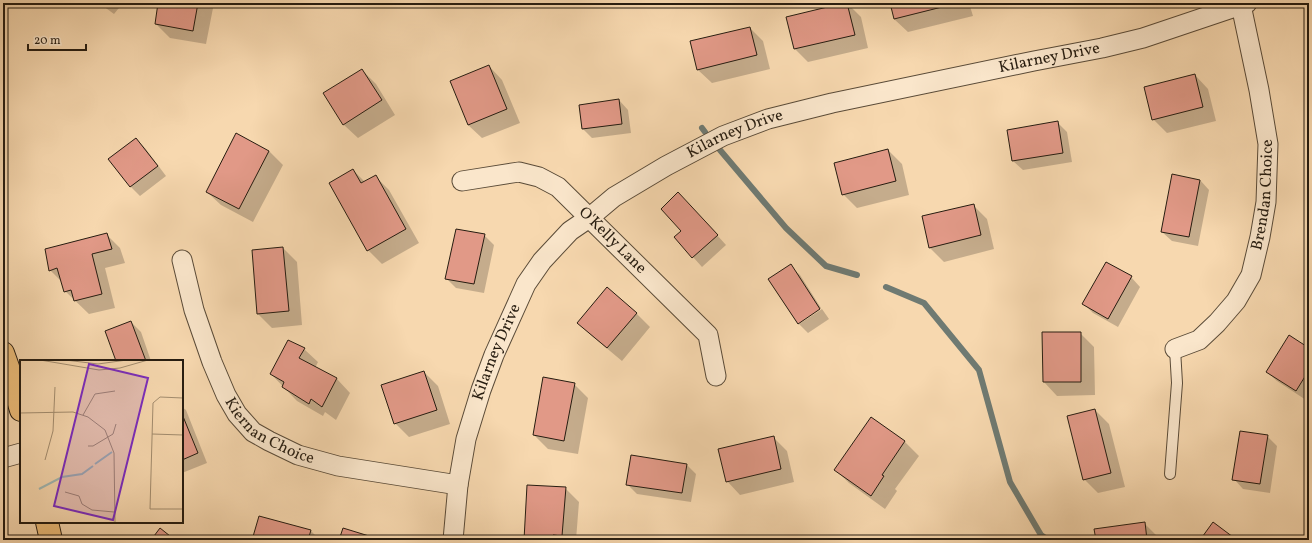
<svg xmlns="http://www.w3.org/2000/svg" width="1312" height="543" viewBox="0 0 1312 543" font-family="Vollkorn,serif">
  <rect width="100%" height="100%" fill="#f7d8af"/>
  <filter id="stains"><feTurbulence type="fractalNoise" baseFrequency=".005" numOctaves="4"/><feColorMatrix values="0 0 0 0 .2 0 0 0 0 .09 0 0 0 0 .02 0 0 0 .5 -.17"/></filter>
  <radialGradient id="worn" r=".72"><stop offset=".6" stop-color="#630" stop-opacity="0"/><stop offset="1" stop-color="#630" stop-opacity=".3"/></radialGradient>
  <path fill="#0003" d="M99 3H123L114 14Z
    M159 3H214L206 44 170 38 156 24Z
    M847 3 861 17 868 48 808 62 795 49Z
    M891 3H969L973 16 908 32 894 19Z
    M1015 3H1034L1019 7Z
    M750 28 763 41 770 69 712 83 698 70Z
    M489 66 502 80 520 123 482 138 468 125Z
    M362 70 376 84 395 115 358 138 344 125 325 94Z
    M1195 75 1208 89 1216 121 1167 133 1153 119Z
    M619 100 628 110 631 133 592 138 583 129 580 106Z
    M1057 122 1067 132 1072 162 1023 170 1013 161 1008 131Z
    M237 135 269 151 283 165 253 222 221 205 207 192Z
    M136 139 145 148 166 176 140 196 131 187 110 159Z
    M888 150 902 164 909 195 857 208 843 194Z
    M353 170 365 182 376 177 389 190 419 243 382 264 368 250 330 183Z
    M1200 180 1209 190 1198 246 1172 241 1162 232Z
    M688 203 726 245 702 267 675 237 683 231Z
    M973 205 987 219 994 249 944 262 930 248Z
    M106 234 120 248 125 263 105 268 115 308 89 314 65 291 62 282 50 270Z
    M484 235 494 245 484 293 456 288 446 278Z
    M283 248 297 262 302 325 272 328 258 314Z
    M790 266 800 275 821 308 799 322V324L770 280Z
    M1131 277 1140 287 1118 327 1093 313 1084 304Z
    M607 288 637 314 650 327 622 361 592 336 579 323Z
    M822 309 829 319 808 333 799 324Z
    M131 322 141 332 151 361H117Z
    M1080 333 1094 347 1095 395 1057 396 1044 382Z
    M304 349 318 362 315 368 337 379 350 393 336 420 325 412 323 416 297 401 271 374Z
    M1309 349V395L1306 400 1277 381 1267 372Z
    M424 372 438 386 450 424 409 437 395 423Z
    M574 384 588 398 578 454 548 449 534 435Z
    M182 407 186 410 207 463 182 473Z
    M1095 410 1109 424 1125 487 1098 493 1084 479Z
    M872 419 905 442 919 456 895 489 897 491 885 509 849 483 836 470Z
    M1267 436 1277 446 1270 493 1243 489 1234 479Z
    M773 437 787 451 794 482 740 495 727 481Z
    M686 464 696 474 691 502 637 494 627 484Z
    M565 488 579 502 576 540H525Z
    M1144 523 1158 537 1159 540H1097Z
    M311 531 320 540H253Z"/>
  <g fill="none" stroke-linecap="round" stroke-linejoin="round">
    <path stroke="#6f7a72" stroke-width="6" d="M702 128 705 132
      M720 150 786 228 826 266 857 275
      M886 287 924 303 979 370 1010 482 1041 535 1048 540"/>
  </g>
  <path fill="#e19987" stroke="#261c10" d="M158 3H198L193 31 155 24Z
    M844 3H847L855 35 794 49 786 17Z
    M890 3H958L894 19Z
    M750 27 757 55 697 70 690 41Z
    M489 65 507 109 468 125 450 81Z
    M362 69 382 100 343 125 323 93Z
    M1195 74 1203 107 1152 120 1144 87Z
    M619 99 622 124 582 129 579 105Z
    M1058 121 1063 153 1012 161 1007 130Z
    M236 133 269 151 239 209 206 192Z
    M136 138 158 166 130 187 108 159Z
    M888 149 896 181 842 195 834 163Z
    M353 169 361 183 376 175 406 229 367 251 329 183Z
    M1172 174 1200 180 1189 237 1161 232Z
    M678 192 718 235 692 258 674 237 681 231 661 209Z
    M974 204 981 235 929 248 922 216Z
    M456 229 485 234 474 284 445 279Z
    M107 233 112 249 92 254 102 294 74 301 71 290 64 292 57 268 49 271 45 249Z
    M283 247 289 311 257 314 252 250Z
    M1106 262 1132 276 1108 319 1082 304Z
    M791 264 820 309 798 324 768 279Z
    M607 287 637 313 607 348 577 323Z
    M131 321 146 361H116L105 331Z
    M1042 332H1081V382H1043Z
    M1289 335 1309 348V370L1296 391 1266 372Z
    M288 340 305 348 299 358 337 378 322 407 311 399 309 404 282 387 284 382 270 374Z
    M424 371 437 410 394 424 381 385Z
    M543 377 575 383 564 441 533 435Z
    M1095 409 1111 473 1083 480 1067 416Z
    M182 414 198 453 182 460Z
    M871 417 905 441 882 475 884 476 871 496 834 470Z
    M1240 431 1268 435 1260 484 1232 480Z
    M774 436 781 469 726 482 718 449Z
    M631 455 687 464 682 493 626 485Z
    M527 485 566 487 562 536 553 535V540H524Z
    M259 516 311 530 308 540H252Z
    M1145 522 1147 540H1096L1094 529Z
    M1213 522 1237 540H1200Z
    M160 528 175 540H151Z
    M343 528 382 540H339Z"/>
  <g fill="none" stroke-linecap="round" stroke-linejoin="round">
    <defs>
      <path id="lane" d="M1170 474 1177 383 1175 349"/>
      <g id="street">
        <path id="s1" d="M462 181 519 172 539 177 558 187 708 335 716 376"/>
        <path id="s2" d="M182 260 194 310 212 362 226 395 237 414 253 432 269 441 298 455 338 466 458 485"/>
        <path id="s3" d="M1175 349 1199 340 1217 323 1236 301 1251 275 1260 237 1266 202 1268 144 1259 90 1241 5"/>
        <path d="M3 458 21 453"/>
        <path id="s4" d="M453 540 458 485 466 439 481 390 494 355 526 284 542 261 570 231 589 218 614 197 666 166 723 136 768 119 832 103 1034 61 1102 48 1143 38 1247 3"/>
      </g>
      <path id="primary" d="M3 353 8 367 21 410
        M47 522 51 540"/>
    </defs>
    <use href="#lane" stroke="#5a4b38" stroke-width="12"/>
    <use href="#street" stroke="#5a4b38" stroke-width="21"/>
    <use href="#primary" stroke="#261c10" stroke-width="24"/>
    <use href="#lane" stroke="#fae6cb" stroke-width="10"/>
    <use href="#street" stroke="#fae6cb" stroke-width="19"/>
    <use href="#primary" stroke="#ecbc78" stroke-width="22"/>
  </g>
  <g text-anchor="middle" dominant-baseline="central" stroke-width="3.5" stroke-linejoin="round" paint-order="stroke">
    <g font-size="16" fill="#261c10" stroke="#fae6cb">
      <text stroke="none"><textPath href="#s4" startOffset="854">Kilarney Drive</textPath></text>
      <text stroke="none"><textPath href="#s4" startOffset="530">Kilarney Drive</textPath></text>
      <text stroke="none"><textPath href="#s3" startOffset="191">Brendan Choice</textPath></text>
      <text stroke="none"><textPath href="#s1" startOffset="176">O'Kelly Lane</textPath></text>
      <text stroke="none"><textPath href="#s4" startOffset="194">Kilarney Drive</textPath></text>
      <text stroke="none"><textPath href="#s2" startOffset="201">Kiernan Choice</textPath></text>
    </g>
  </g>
  <g transform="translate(20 360)">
    <rect width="163" height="163" fill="#f7d8af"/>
    <path fill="none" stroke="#a0b8b4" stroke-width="2" d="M75 104 92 92M19 129 42 117 62 114 73 106"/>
    <path fill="none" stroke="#a38d6f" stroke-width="1" d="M20 0 79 10 100 8 128 0M45 0 78 4 107 0M163 38 140 37 133 43 130 149H163M0 53 53 52 68 57 85 70 94 93 95 163M63 55 75 34 95 31M132 74 163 75M68 86H73L93 74 96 64M25 100 33 71 35 27M45 132 59 136 62 144 72 150 94 152"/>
    <path fill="#7b2cbf" fill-opacity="0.15" stroke="#7b2cbf" stroke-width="2" d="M69 4 128 18 93 160 34 146Z"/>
    <rect width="163" height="163" fill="none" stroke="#261c10" stroke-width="2"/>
  </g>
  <rect width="1312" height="543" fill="none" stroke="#f7d8af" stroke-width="16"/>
  <rect x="4" y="4" width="1304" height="535" fill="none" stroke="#261c10" stroke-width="2"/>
  <rect x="8" y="8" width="1296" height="527" fill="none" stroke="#261c10"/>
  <path d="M28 44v6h58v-6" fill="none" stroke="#261c10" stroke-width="2"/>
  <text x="34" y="44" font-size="12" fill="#261c10" stroke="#fae6cb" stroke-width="3" paint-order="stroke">20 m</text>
  <rect width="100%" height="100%" filter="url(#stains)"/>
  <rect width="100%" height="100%" fill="url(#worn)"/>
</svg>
